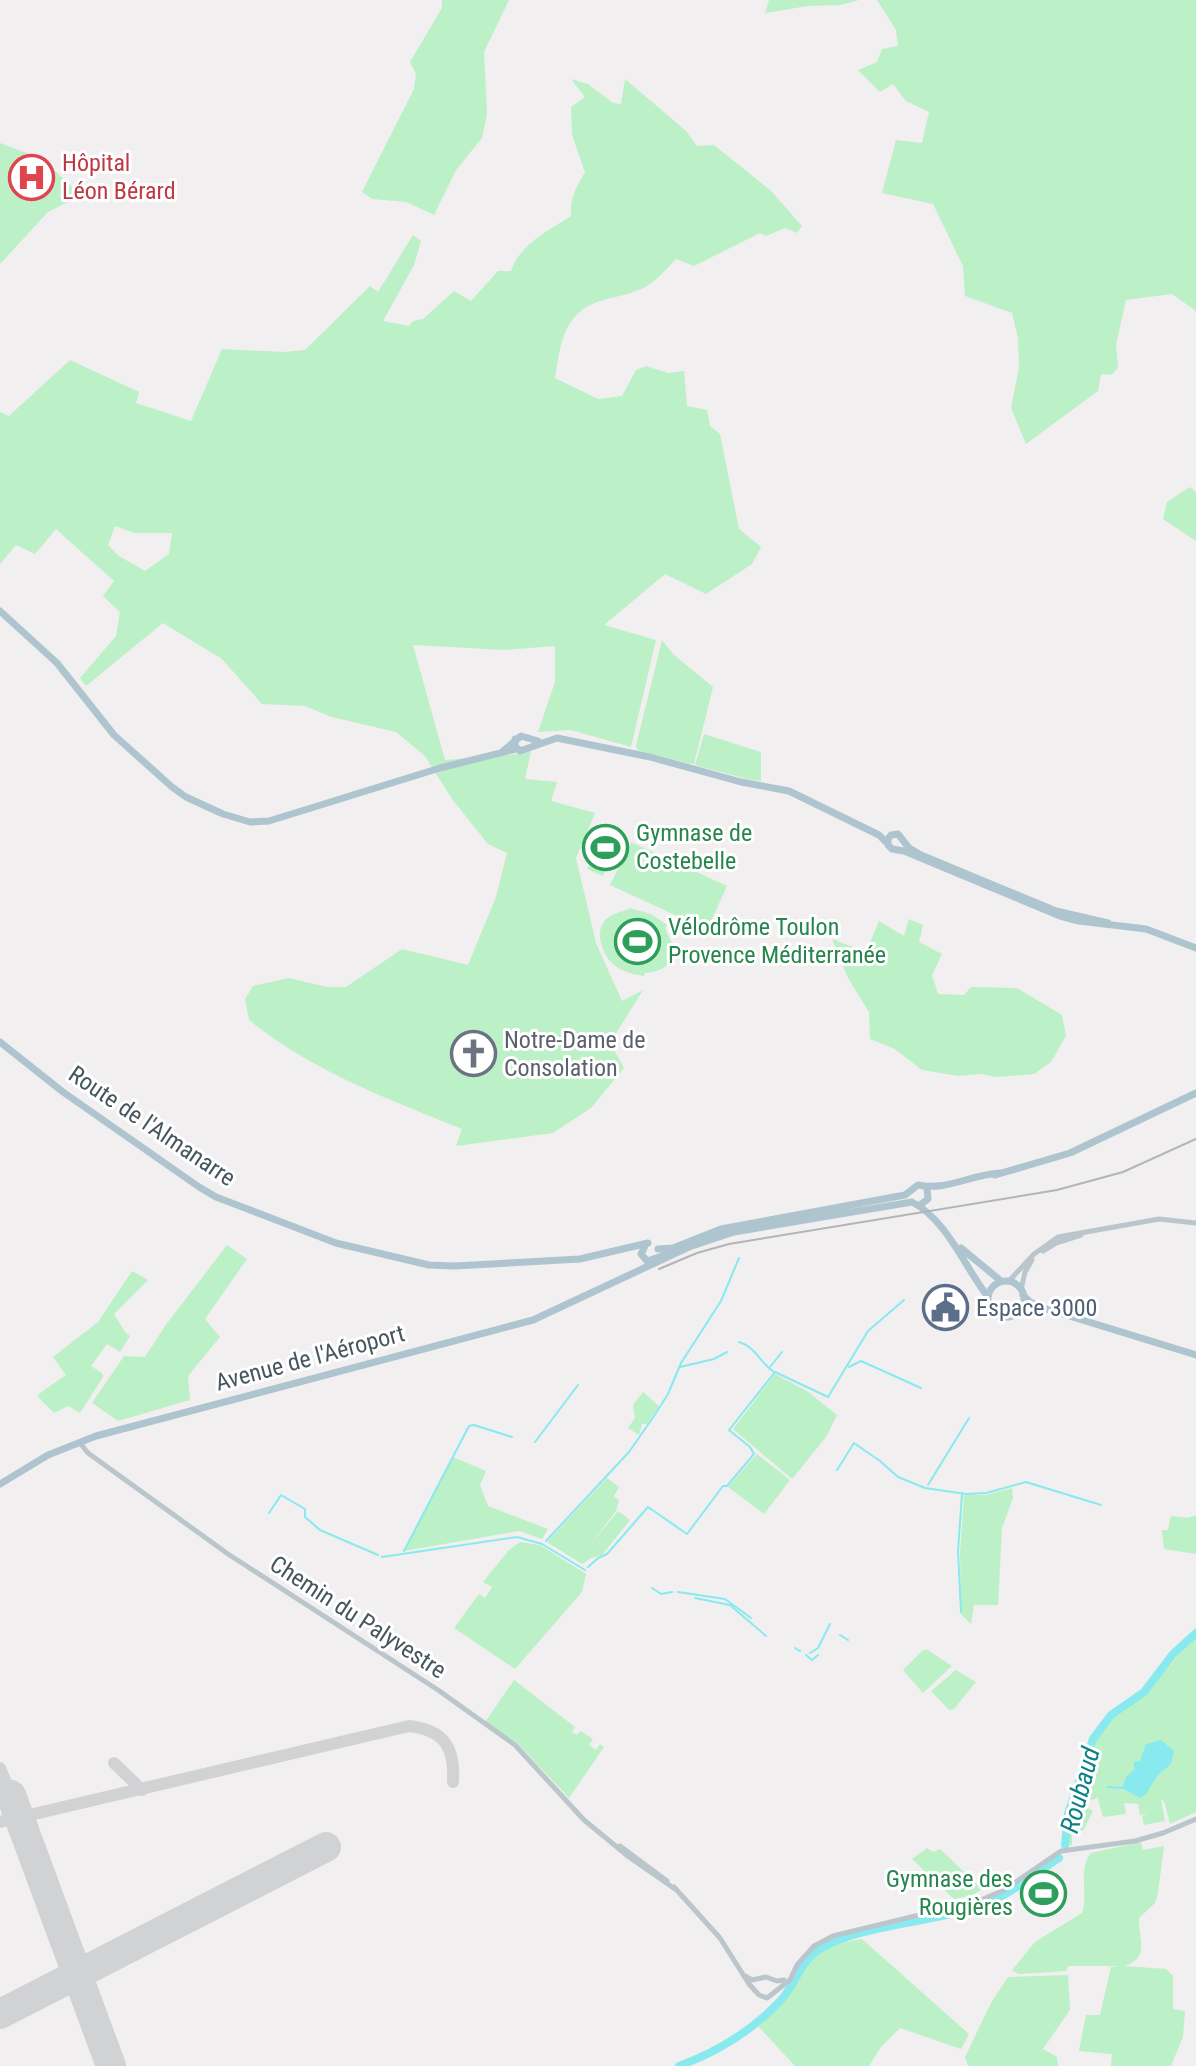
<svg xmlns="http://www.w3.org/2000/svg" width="1196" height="2066" viewBox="0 0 1196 2066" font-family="'Roboto Condensed',sans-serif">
  <rect width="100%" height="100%" fill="#f1efef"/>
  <path fill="#bcf0c7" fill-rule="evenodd" d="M442 0H509L484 52 487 114 482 138 456 170 434 215 406 202 372 199 362 192 414 89 416 74 410 62 442 8Z
    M769 0H859L840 5 808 6 765 13Z
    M877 0H1196V311L1172 294 1126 300 1116 345 1118 368 1111 375 1101 374 1098 391 1026 444 1011 408 1019 367 1018 338 1012 313 965 296 963 266 933 204 882 193 896 140 922 143 929 112 906 101 893 84 880 92 858 70 877 62 882 49 898 46 896 30Z
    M571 79 588 84 613 103 621 104 625 79 686 131 697 146 714 145 771 191 802 226 797 233 785 228 766 236 760 233 694 266 676 259C666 269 656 282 643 288 617 301 589 295 570 323 560 338 558 361 555 378L598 399 622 396 636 370 646 366 668 373 684 371 687 406 707 410 710 426 720 434 739 529 761 547 752 564 706 594 665 574 604 625 656 640 631 747 571 730 538 732 555 682V646L505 650 413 645 445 760 520 754 531 751 525 779 557 782 551 801 595 813 576 858 596 943 622 1001 643 990 610 1043 624 1068 591 1108 553 1133 456 1146 462 1129C388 1099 312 1071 249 1020L245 999 253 986 289 978 327 987H346L402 949 468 965 496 897 507 853 488 844 452 799 425 756 396 732 332 717 305 706 262 704 222 659 163 623 86 686 80 678 116 636 120 612 103 596 114 581 56 529 35 554 16 545 0 564V412L9 416 70 360 139 392 136 403 191 421 222 349 284 352 305 350 370 286 378 292 413 235 421 241 414 265 383 321 409 326 413 321 423 319 454 291 471 301 498 271H511C520 244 548 231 571 216 570 198 576 188 585 172L572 135 571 107 585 97ZM115 526 134 533H172L169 554 145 571 119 556 108 545Z
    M0 143 42 159 81 195 48 212 0 264Z
    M1190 487 1196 492V541L1163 519 1167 502Z
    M662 640 674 655 713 687 694 764H691L637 750 636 746Z
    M704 734 761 752V781L747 779 695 765Z
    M603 824 623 833 603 876 587 869 590 863 586 861Z
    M631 842 727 886 707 930 610 885Z
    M630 908 651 914 667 925 665 928 675 950C672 966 660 972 645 973L644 976C633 974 622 972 613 964 604 957 595 935 603 923 609 913 622 913 630 908Z
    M909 919 923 925 919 942 942 954 932 975 938 994 964 995 971 987 1017 988 1062 1015 1066 1036 1051 1062 1034 1074 995 1077 982 1074 958 1076 922 1070 895 1049 870 1039 869 1012 848 978 832 939 866 952 879 921 904 936Z
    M227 1245 247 1259 205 1319 220 1337 188 1376 190 1400 118 1421 92 1403 124 1356 145 1357 165 1326Z
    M132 1271 148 1280 114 1314 125 1332 130 1336 120 1352 107 1344 91 1366 103 1374V1377L80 1413 68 1406 54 1413 38 1397 40 1393 66 1375 53 1357 98 1322Z
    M775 1374 807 1391 837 1415 826 1437 792 1479 733 1429Z
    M643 1392 659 1406 647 1424H642L639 1435 628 1428 635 1418 633 1405Z
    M757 1454 790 1480 764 1514 728 1487Z
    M453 1457 486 1471 480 1485 488 1506 548 1529 542 1539 519 1531 404 1551Z
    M607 1478 619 1487 614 1496 619 1501 616 1511 587 1549 618 1511 630 1520 602 1555 591 1558 582 1564 547 1542Z
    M1012 1488 1013 1498 1002 1528 998 1605H974L971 1624 961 1614 960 1552 964 1495H986Z
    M1196 1515V1554L1164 1549 1162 1530H1168L1171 1516 1188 1518Z
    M520 1542 540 1545 586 1574 582 1592 515 1669 454 1628 479 1594 485 1598 492 1587 483 1582 509 1550Z
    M1196 1637V1812L1170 1824 1164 1801 1161 1800 1165 1821 1144 1825 1142 1816 1147 1814 1140 1815 1138 1804 1124 1803 1126 1814 1103 1817 1097 1796 1096 1799 1083 1801 1078 1812 1082 1805 1093 1811 1083 1831 1072 1827V1845L1068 1846C1071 1806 1084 1749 1112 1719 1123 1707 1140 1701 1151 1688 1167 1670 1177 1654 1196 1637Z
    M923 1650H928L952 1666 923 1693 903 1670Z
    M956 1670 976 1682 954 1709 949 1710 931 1691Z
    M514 1680 575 1727 572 1732 577 1735 581 1731 593 1739 589 1745 596 1750 600 1744 604 1747 569 1798 517 1743 485 1722Z
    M1141 1842 1143 1850 1164 1846 1158 1893 1155 1903 1139 1918C1138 1940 1151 1957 1124 1966L1166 1969 1173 1976V2009L1185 2011 1183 2036 1171 2066H1111L1112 2054 1079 2051 1086 2015H1100L1111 1967 1120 1966H1068L1066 1971 1019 1974 1012 1970 1035 1942 1082 1913C1089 1894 1077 1870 1091 1853Z
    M927 1848 933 1852 940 1849 982 1889 973 1895 954 1899 912 1859Z
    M1049 1871 1066 1894 1038 1916 1021 1891Z
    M862 1939 969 2034 961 2049 900 2028 881 2047 869 2066H795L758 2026C767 2017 778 2009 786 1999 814 1962 809 1947 862 1939Z
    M1068 1975 1070 2010 1043 2049 1057 2057 1058 2066H968L965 2057 991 2003 1008 1977Z"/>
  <path fill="#88eaee" d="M1161 1740 1174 1751 1171 1764 1157 1776 1146 1794 1140 1798 1122 1788 1126 1777 1134 1770V1762L1140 1761 1146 1744Z"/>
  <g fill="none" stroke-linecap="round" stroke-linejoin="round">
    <path stroke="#88eaee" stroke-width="2" d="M739 1342C756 1347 760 1363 774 1372
      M680 1367 714 1359 727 1352
      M770 1367 782 1352
      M849 1367 861 1361 921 1388
      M535 1442 578 1385
      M837 1470 854 1443 880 1461 898 1477 925 1488 966 1494 986 1493 1026 1482 1101 1505
      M928 1485 969 1418
      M269 1513 281 1495 305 1509V1517L320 1530 378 1555
      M546 1541 629 1452 654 1416 668 1394 681 1363 721 1301 739 1258
      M404 1551 469 1426 474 1425 512 1437
      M382 1557 517 1537 542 1544 585 1570
      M588 1567 598 1558 607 1554 648 1507 687 1534 723 1486H727L754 1454 750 1447 729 1430 775 1372 828 1397 868 1331 904 1300
      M652 1588 661 1594 672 1592
      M678 1592 725 1599 751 1618
      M695 1598 730 1605 766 1636
      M961 1612 958 1551 962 1494
      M840 1635 848 1640
      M795 1648 800 1651
      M810 1653 818 1648 830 1624
      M806 1655 812 1660 818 1655
      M1108 1787 1122 1788"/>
    <path stroke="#88eaee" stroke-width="8" d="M1065 1845 1068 1814 1093 1739 1111 1715 1144 1692 1173 1654 1196 1633
      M679 2066C717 2052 753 2030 781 2000 794 1986 801 1962 817 1951 854 1926 931 1922 975 1908 1006 1898 1032 1876 1059 1858"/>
    <path stroke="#d1d2d4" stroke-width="12" d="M114 1763 142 1790
      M0 1768 11 1795
      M0 1822 409 1726C445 1730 455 1748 453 1782"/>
    <path stroke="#d1d2d4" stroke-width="30" d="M11 1795 111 2066
      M0 2014 326 1847"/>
    <path stroke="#bac6cc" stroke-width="5" d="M1043 1251 1056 1243 1081 1235
      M1009 1281 1034 1254 1058 1237 1159 1219 1196 1223
      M1021 1290 1025 1272 1032 1260
      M80 1443 88 1453 228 1554 438 1690 515 1745 584 1820 629 1857 675 1889
      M620 1846 667 1881
      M674 1887 720 1938 749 1984 759 1995 767 1998 790 1980 797 1965 814 1946 833 1936 981 1900 1004 1890 1061 1851 1135 1841 1163 1833 1196 1819
      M745 1976 752 1980 766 1977 777 1981 784 1980"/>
    <path stroke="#aec4ce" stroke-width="7" d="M0 611 57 663 114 735 172 787 186 797 223 814 250 822 269 821 440 768 516 749
      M515 739V746L520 751 557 738 650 757 741 782 789 791 879 835 887 843
      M502 752 521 736 538 741
      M1108 923 1056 911 921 855 909 848 898 834 891 835 888 839V845L892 849 904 851 1060 916 1079 921 1146 929 1196 948
      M0 1042 63 1092 199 1187 216 1197 336 1243 429 1265 454 1266 580 1259 648 1243
      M995 1175 1070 1153 1196 1093
      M920 1205 928 1199 927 1189
      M646 1244 641 1254 647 1261 671 1253
      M686 1248 734 1232 912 1202C947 1220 964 1266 988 1297
      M961 1248 1001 1281
      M658 1249 673 1248 721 1229 905 1195 918 1185C947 1191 969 1175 1000 1173
      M988 1299a18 18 0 1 1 36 0a18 18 0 1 1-36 0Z
      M1023 1295 1030 1302 1040 1307 1196 1355
      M1020 1310 1041 1312
      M0 1484 48 1455 96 1436 533 1320 689 1247"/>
    <path stroke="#b1b5b9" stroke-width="2" d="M659 1269 697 1253 729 1244 1057 1190 1123 1172 1196 1139"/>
  </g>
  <defs>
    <symbol id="hospital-ring" viewBox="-11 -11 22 22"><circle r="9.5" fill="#fff" stroke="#e0444e" stroke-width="1.5"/><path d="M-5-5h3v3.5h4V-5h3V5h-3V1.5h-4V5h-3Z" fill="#e0444e"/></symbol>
    <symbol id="stadium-ring" viewBox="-11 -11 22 22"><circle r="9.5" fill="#fff" stroke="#2e9e5b" stroke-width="1.5"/><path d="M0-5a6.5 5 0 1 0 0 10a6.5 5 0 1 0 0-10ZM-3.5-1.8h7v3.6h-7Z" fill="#2e9e5b"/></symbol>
    <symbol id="church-ring" viewBox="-11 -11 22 22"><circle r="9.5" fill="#fff" stroke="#6b7280" stroke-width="1.5"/><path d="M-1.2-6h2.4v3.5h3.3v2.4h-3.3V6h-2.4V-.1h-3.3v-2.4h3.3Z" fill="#6b7280"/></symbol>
    <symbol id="civic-ring" viewBox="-11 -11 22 22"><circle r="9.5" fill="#fff" stroke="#5c6f8a" stroke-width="1.5"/><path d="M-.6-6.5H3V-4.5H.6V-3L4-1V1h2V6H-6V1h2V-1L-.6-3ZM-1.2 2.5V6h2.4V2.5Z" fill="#5c6f8a"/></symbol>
  </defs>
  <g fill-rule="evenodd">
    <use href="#hospital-ring" x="6" y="152" width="51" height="51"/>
    <use href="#stadium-ring" x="580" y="822" width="51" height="51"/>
    <use href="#stadium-ring" x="612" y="916" width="51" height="51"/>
    <use href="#church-ring" x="448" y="1028" width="51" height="51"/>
    <use href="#civic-ring" x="920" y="1282" width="51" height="51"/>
    <use href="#stadium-ring" x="1018" y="1868" width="51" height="51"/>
  </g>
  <g text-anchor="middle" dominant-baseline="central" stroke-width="6" stroke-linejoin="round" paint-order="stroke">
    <g font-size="24" fill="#be3a42" stroke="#fff" text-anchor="start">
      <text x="62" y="163">Hôpital<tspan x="62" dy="28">Léon Bérard</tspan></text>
    </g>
    <g font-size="24" fill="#27864d" stroke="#fff" text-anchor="start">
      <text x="636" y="833">Gymnase de<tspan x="636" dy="28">Costebelle</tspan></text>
      <text x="668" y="927">Vélodrôme Toulon<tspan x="668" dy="28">Provence Méditerranée</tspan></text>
      <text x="1013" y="1879" text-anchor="end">Gymnase des<tspan x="1013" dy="28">Rougières</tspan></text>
    </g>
    <g font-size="24" fill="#5b616d" stroke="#fff" text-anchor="start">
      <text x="504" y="1040">Notre-Dame de<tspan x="504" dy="28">Consolation</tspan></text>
    </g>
    <g font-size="24" fill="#46565d" stroke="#fff">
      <text transform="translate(152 1126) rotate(34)">Route de l'Almanarre</text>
      <text transform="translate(310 1358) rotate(-15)">Avenue de l'Aéroport</text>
      <text transform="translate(358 1617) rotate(33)">Chemin du Palyvestre</text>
    </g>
    <g font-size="24" fill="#4e5e75" stroke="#fff" text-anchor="start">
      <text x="976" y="1308">Espace 3000</text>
    </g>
    <g font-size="26" font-style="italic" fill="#0b8186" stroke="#fff">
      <text transform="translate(1080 1790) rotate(-75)">Roubaud</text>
    </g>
  </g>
</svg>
